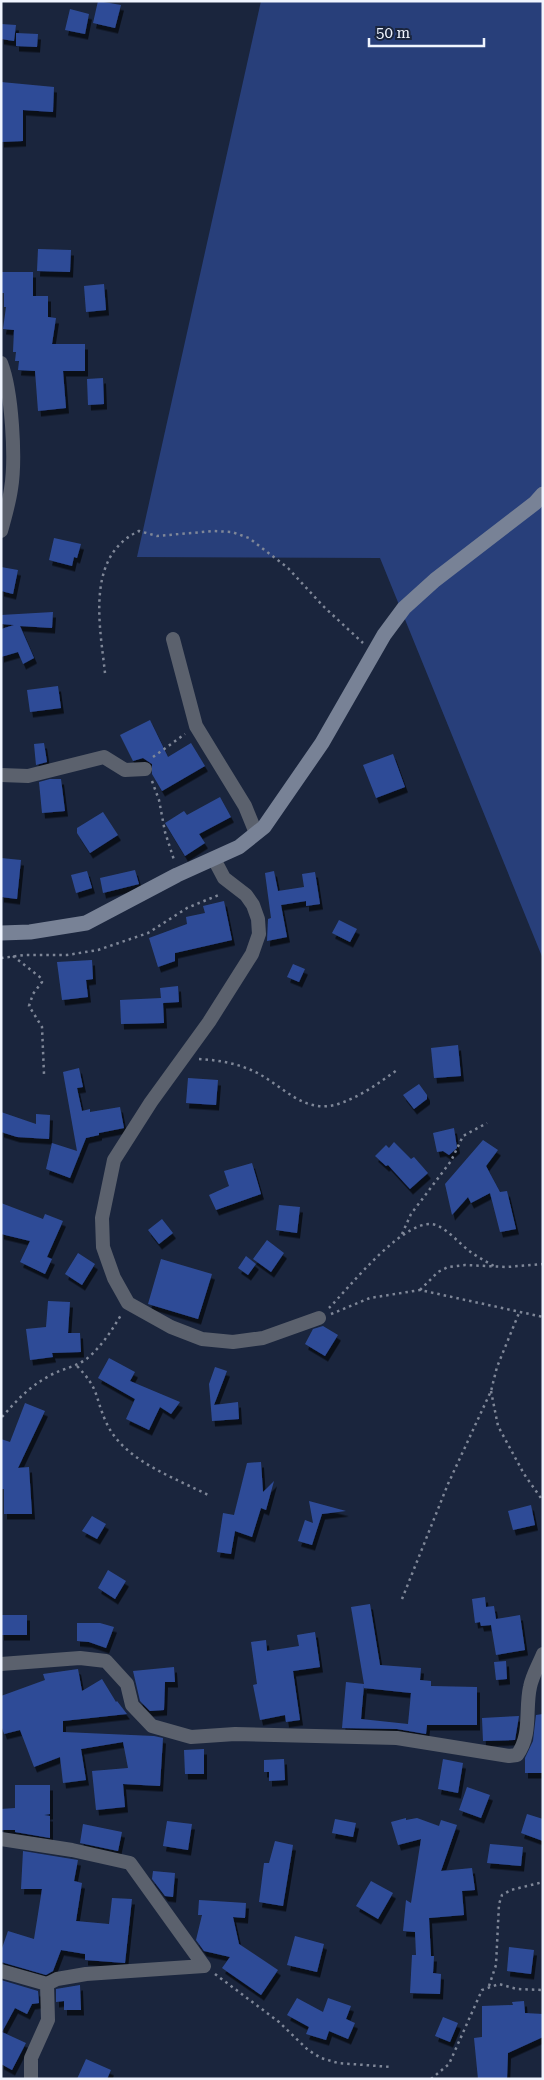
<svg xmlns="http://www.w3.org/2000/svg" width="544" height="2080" viewBox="0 0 544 2080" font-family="'Roboto Serif',serif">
  <defs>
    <filter id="shadow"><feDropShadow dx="3" dy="5.5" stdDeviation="0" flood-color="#0009"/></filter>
  </defs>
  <rect width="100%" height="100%" fill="#1a253d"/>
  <path fill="#283f7a" d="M261 1H543V959L380 558 137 557Z"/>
  <path fill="#2f4c97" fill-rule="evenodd" filter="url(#shadow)" d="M98 1 121 5 115 28 93 23Z
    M70 9 89 14 85 34 65 30Z
    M1 24 16 25 14 41 1 39Z
    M16 33 38 34 37 47 16 46Z
    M1 82 54 87 53 112 23 110V141L1 142Z
    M38 249 71 250 70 272 37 271Z
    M1 272H33V296H48V317L56 318 52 344H85V371H63L66 408 38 411 35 371 18 370 19 361H15L16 352H13L14 330 3 329 6 307H4V293H1Z
    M104 284 106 310 86 312 84 286Z
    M103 378 104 404 88 405 87 379Z
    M54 538 81 544 77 558 74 557 72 566 49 560Z
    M1 567 18 570 13 594 1 591Z
    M53 612 52 628 20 626 34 658 23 664 18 652 1 657V629L14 625 1 624V615Z
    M58 686 61 708 30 712 27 690Z
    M150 720 168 757 191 743 205 766 162 791 152 774V764L143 758 133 761 120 735Z
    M44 743 47 762 36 765 34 744Z
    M393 754 405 787 376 798 363 765Z
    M50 779H61L65 811 42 813 39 782Z
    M220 797 231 817 199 834 205 843 185 856 165 823 184 811 187 815Z
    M103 812 118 835 90 853 77 833V828Z
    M1 858 21 860 17 899 1 897Z
    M135 870 139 884 103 893 100 878Z
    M87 871 92 888 76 893 71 875Z
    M274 871 278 891 304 887 302 874 315 872 320 904 306 906V901L281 905 287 937 267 941 268 919 271 918 265 873Z
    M224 901 232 940 175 953V961L158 967 149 938 187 924 186 917 205 913 203 906Z
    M339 920 357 929 350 942 332 933Z
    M92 960 93 979 86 980 88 997 62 1000 57 962Z
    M293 964 305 969 299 982 287 977Z
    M178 986 179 1002 163 1003 164 1023 121 1024 120 1000 161 998 160 988Z
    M458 1045 461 1076 434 1078 431 1048Z
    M79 1068 83 1087 77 1088 82 1111 90 1109V1112L120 1107 124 1128 99 1133V1135L86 1138 70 1178 46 1169 52 1143 77 1151 63 1072Z
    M188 1078 218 1080 216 1105 186 1103Z
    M419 1084 427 1095V1099L414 1109 403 1095Z
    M1 1112 36 1124V1114L50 1115 49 1139 17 1137 1 1132Z
    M454 1128 457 1148 449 1155 443 1151 437 1152 433 1133Z
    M483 1140 498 1150 486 1166 500 1192 507 1191 516 1229 500 1232 490 1193 471 1203 468 1197 452 1215 445 1184Z
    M394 1142 411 1159 414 1157 428 1173 410 1189 388 1165 386 1166 375 1156 386 1145 389 1148Z
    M252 1163 261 1194 216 1210 209 1195 229 1186 224 1171Z
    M1 1203 43 1219 45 1214 63 1221 47 1257 52 1259 45 1274 20 1262 30 1241 1 1234Z
    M279 1205 300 1207 297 1233 276 1230Z
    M162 1219 173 1233 159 1244 148 1230Z
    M267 1240 284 1253 271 1272 253 1259Z
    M78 1253 95 1264 82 1285 65 1274Z
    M246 1256 256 1264 248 1275 238 1268Z
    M161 1259 212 1274 198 1319 148 1304Z
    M48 1301 70 1302 68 1333H80L81 1352 52 1353 53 1357 30 1360 26 1329 46 1327Z
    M323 1326 338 1335 325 1356 305 1344 313 1329Z
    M109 1358 135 1372 130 1381 180 1402 171 1414 160 1407 149 1430 126 1419 135 1399 98 1378Z
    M215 1367 227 1371 214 1405 238 1402 239 1419 212 1421 209 1384Z
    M25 1403 45 1411 18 1468 29 1467 32 1514H4V1489H1V1439L10 1442Z
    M261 1462 263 1492 274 1481 266 1510 261 1508 252 1537 235 1531 231 1554 217 1552 223 1513 234 1515 247 1463Z
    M309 1501 346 1511 322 1514 312 1545 298 1541 305 1520 313 1523Z
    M531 1505 535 1525 513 1530 508 1511Z
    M92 1516 106 1524 97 1539 82 1531Z
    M108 1570 126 1581 115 1599 98 1588Z
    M485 1597 486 1607 494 1606 496 1619 520 1615 525 1650 496 1655 491 1625 481 1626 480 1622 475 1623 472 1599Z
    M370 1604 380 1665 421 1668 420 1680 431 1681V1686L477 1687V1725H427L426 1734 397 1729 342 1728 346 1682 364 1684 351 1607ZM364 1685V1688L411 1693 408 1724 361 1719Z
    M1 1615H27V1635H1Z
    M77 1623H100L114 1627 106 1648 89 1642 77 1641Z
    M315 1632 320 1667 293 1671 300 1720 286 1722 285 1715 260 1720 253 1685 257 1684 251 1642 266 1640 267 1651 299 1646 297 1635Z
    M506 1661 507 1679 496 1680 494 1662Z
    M174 1667 175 1682H165L164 1710 150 1711 140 1701 133 1671Z
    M78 1669 82 1691 102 1679 116 1702 117 1701 127 1714 63 1721V1732L154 1736 163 1738 160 1786 123 1784 125 1807 96 1810 92 1771 128 1768 123 1742 81 1749 86 1780 63 1783 60 1757 34 1767 20 1730 4 1734 1 1725V1696L45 1680 43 1674Z
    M543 1714V1773H525V1758L533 1741 536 1715Z
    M519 1716 515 1740 483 1741 482 1718Z
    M204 1749V1774H185L184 1750Z
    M284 1759 285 1780 269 1781V1772H264V1760Z
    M443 1759 463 1763 458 1793 438 1789Z
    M15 1785H50V1814L44 1815 50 1816V1838L15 1832V1830H1V1809L15 1808Z
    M467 1787 490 1795 481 1818 459 1810Z
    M527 1814 543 1819V1841L521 1833Z
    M406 1818V1820L417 1818 439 1826 441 1820 457 1825 441 1871 472 1868 475 1890 462 1891 464 1915 429 1918 431 1956H434L433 1973 441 1974 440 1994 410 1993 412 1955H416L415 1932 403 1931 406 1900 411 1903 421 1839 398 1845 391 1822Z
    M335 1819 356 1823 353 1837 332 1833Z
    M167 1821 192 1824 188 1850 163 1846Z
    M83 1824 122 1832 118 1851 80 1843Z
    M275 1841 293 1845 283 1906 259 1902 264 1863H269Z
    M490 1844 523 1847 521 1866 487 1863Z
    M23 1851 78 1860 74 1881 82 1883 76 1921 109 1924 112 1898 132 1899 125 1963 85 1960V1954L61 1950 53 1971 46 1975 1 1962V1951L8 1931 34 1939 42 1889H21Z
    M153 1871 175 1873 173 1897 165 1896 152 1879Z
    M371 1881 393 1893 378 1919 356 1906Z
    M199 1900 246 1903 245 1918 233 1917 239 1944 278 1970 261 1995 222 1968 230 1957 204 1951 196 1940 202 1915H198Z
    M295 1936 324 1944 317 1972 287 1965Z
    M509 1947 534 1950 531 1974 507 1971Z
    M1 1980 38 1991 39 2003 32 2004 27 2014 15 2008 2 2032 26 2043 12 2070 1 2064Z
    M80 1985 81 2010H64V2001L56 2002V1989Z
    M297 1998 323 2012 328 1998 351 2006 346 2019 355 2023 348 2039 329 2031 326 2040 306 2034 309 2027 287 2015Z
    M524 2001 525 2013 543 2014V2037L508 2053 507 2079H478L474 2038 482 2037V2006L513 2005 512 2002Z
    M443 2017 458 2023 450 2042 435 2036Z
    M86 2059 111 2070 107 2079H77Z"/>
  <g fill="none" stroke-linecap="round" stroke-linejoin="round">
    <path stroke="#7f8798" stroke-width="2.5" stroke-dasharray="2.5 4" stroke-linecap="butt" d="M105 673C100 626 85 556 139 531L157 536 214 531 232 532 249 538 288 568 323 606 363 643
      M153 757 185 734
      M152 781 159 800 165 832 174 860
      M13 956 41 978 42 982 33 994 29 1006 42 1027 44 1074
      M1 958 25 955H67L98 950 148 933 187 908 221 894
      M199 1059C217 1060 235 1063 251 1070 282 1083 303 1117 341 1103 361 1096 379 1083 397 1070
      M402 1234 411 1214 451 1161 463 1136 487 1123
      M420 1290 438 1272 448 1267 465 1265 507 1267 543 1264
      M329 1308C348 1289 409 1211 438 1226 449 1231 458 1242 468 1250 476 1256 485 1261 494 1266
      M331 1314 370 1298 420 1290 543 1317
      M77 1366C100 1390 94 1395 106 1422 123 1461 176 1478 210 1496
      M491 1391 498 1426 524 1474 543 1501
      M2 1417C16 1401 29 1387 49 1376 63 1368 78 1367 90 1356 103 1344 112 1330 121 1315
      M402 1599 448 1484 491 1391 497 1367 519 1313
      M215 1974 279 2022 308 2050 321 2058 338 2063 391 2067
      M489 1986 496 1965 499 1904 502 1895 511 1890 543 1882
      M431 2079 449 2064 482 1990 499 1984 517 1989 543 1990"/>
    <path stroke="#5b616d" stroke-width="14" d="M1 363C12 391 16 459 11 489 9 503 5 517 1 531
      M173 639 196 726 245 806 256 833
      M1 775 28 776 104 757 125 770 145 769
      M214 859 224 878 246 895 253 905 258 919 259 934 252 954 209 1022 151 1102 114 1160 102 1218 103 1247 114 1278 128 1303 171 1327 202 1339 233 1342 263 1338 319 1318
      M1 1664 80 1658 106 1661 127 1684 132 1705 152 1726 191 1737 235 1734 397 1738 509 1756 517 1755C532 1735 525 1709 530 1687 532 1676 539 1664 543 1654
      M1 1839 72 1850 130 1863 204 1966 86 1974 57 1979 47 1984 1 1971
      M31 2079V2058L48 2020 47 1984"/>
    <path stroke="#788296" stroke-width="15" d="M1 933 30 932 86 923 177 875 239 847 264 827 322 743 384 635 404 608 435 580 535 503 543 494"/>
  </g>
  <rect width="544" height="2080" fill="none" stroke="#f0f5ff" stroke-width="5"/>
  <path d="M369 38v8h115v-8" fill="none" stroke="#f0f5ff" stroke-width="2.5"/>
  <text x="376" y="38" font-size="15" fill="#f0f5ff" stroke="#1a253d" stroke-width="4" paint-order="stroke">50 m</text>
</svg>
